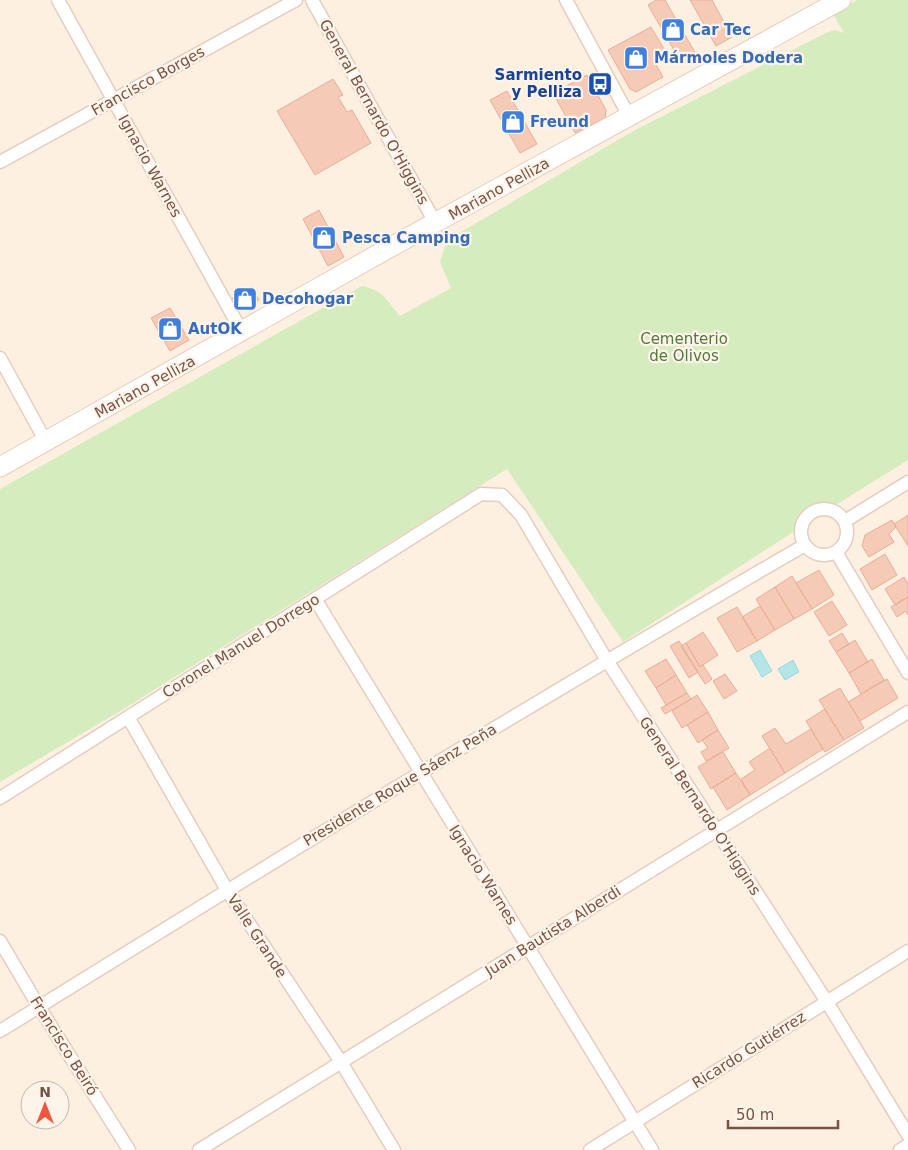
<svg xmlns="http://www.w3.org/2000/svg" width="908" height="1150" viewBox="0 0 908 1150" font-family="'DejaVu Sans',sans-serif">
  <rect width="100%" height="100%" fill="#fef0e1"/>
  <path fill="#d5ecbf" d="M857 0H908V460L818 516 623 642 507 469 122 710 0 782V489L362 286C385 291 386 300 400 316L451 288 440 262 447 240 635 130 826 33 835 30 844 33 833 14Z"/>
  <path fill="#b4e6e8" stroke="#9ad7db" d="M760 650 772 671 762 677 750 656Z
    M793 660 799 672 785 680 778 669Z"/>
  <path fill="#f5cab7" stroke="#e9ae96" d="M656 0H665L697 56 682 64 648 5Z
    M690 0H712L732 37 716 46Z
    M651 27 667 54 654 61 663 77 636 92 630 89 608 50Z
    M587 75 606 110 605 118 575 133 553 93Z
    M333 79 343 95 338 97 347 112 352 110 371 143 315 175 277 111Z
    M507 91 537 144 520 153 490 100Z
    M319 210 344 257 328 266 303 219Z
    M251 287 259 300 240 311 232 298Z
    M170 308 189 340 170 351 151 318Z
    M908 515V546L894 524Z
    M892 520 896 527 889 534 894 542 869 557 862 546 865 535Z
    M885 554 897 575 872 590 860 569Z
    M819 570 834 595 812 609 796 583Z
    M792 576 812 609 794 619 775 587Z
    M904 577 908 584V597L895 605 885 589Z
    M775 587 794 619 775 630 756 599Z
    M908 597V615L906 611 897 617 891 607Z
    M832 601 847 625 829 636 814 612Z
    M760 606 775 630 757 641 742 617Z
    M737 607 757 641 737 652 717 618Z
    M703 632 718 655 700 667 686 643Z
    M842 633 849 644 836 652 829 641Z
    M855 640 868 662 849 673 836 652Z
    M679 641 698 672 689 678 670 646Z
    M686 643 700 667 703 665 712 679 705 684 681 646Z
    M666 659 676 675 656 688 645 671Z
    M872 659 884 680 861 694 849 673Z
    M725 674 737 691 724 699 713 681Z
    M676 675 687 693 666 705 656 688Z
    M887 679 898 698 860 721 848 702Z
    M840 688 864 728 844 740 819 700Z
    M687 693 691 699 665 714 661 708Z
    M697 695 708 712 682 728 672 711Z
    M825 709 844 740 825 752 806 721Z
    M708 712 718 730 698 743 687 725Z
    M775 728 786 744 811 729 823 749 785 773 762 736Z
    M718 730 729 748 706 761 701 752 708 748 702 740Z
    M770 748 785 773 750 795 741 779 755 770 749 762Z
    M723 752 736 773 711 789 698 767Z
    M736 773 750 795 727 810 713 787Z"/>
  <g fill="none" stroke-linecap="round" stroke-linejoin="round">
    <defs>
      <path id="street" d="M58 0 242 332
        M312 0 436 224
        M566 0 630 118
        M0 162 296 0
        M0 358 46 442
        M801 532a23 23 0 1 1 46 0a23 23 0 1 1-46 0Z
        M845 521 908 482
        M836 552 908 673
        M315 599 652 1150
        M128 717 227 890 341 1062 394 1150
        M0 798 481 494 502 495 521 515 606 659 827 1002 908 1135
        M0 941 39 1007 129 1150
        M0 1031C266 866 533 702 805 545
        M199 1150 908 712
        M590 1150 908 951
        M900 1150 908 1145"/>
      <path id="secondary" d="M0 467 389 248 841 0"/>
    </defs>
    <use href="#street" stroke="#e5cdbf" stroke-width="15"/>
    <use href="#secondary" stroke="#eacdbc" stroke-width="21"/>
    <use href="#street" stroke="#fff" stroke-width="12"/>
    <use href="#secondary" stroke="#fff" stroke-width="19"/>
  </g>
  <defs>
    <symbol id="shop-square" viewBox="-11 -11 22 22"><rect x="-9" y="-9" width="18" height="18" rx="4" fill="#3f7fe0" stroke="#fff4e9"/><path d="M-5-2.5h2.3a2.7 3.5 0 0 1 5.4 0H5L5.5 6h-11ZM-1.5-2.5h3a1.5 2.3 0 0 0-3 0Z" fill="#fff"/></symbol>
    <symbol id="bus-square" viewBox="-11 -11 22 22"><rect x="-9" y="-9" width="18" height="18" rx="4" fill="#1a4fb4" stroke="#fff4e9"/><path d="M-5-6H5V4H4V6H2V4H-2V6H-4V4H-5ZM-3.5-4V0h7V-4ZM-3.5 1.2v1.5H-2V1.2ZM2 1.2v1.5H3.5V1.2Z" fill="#fff"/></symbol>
  </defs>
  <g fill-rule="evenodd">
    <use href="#shop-square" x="659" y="16" width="28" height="28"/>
    <use href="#shop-square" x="622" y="44" width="28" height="28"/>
    <use href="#bus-square" x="586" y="70" width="28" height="28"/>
    <use href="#shop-square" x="499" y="108" width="28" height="28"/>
    <use href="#shop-square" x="310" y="224" width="28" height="28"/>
    <use href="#shop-square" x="231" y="285" width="28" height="28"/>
    <use href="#shop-square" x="156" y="315" width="28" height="28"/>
  </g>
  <g text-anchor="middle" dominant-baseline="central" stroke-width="4.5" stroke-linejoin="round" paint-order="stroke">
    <g font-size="15" font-weight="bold" fill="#366cbe" stroke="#fff4e9" text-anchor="start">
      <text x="690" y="30">Car Tec</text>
      <text x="654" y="58">Mármoles Dodera</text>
      <text x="530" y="122">Freund</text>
      <text x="342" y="238">Pesca Camping</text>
      <text x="262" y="299">Decohogar</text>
      <text x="188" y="329">AutOK</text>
    </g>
    <g font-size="15" font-weight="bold" fill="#164399" stroke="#fff4e9" text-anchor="end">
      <text x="582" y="75">Sarmiento<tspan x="582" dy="17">y Pelliza</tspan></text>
    </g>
    <g font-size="15" fill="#775346" stroke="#fff4e9">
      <text transform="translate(148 81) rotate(-29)">Francisco Borges</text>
      <text transform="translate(374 112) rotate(61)">General Bernardo O'Higgins</text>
      <text transform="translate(150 166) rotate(61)">Ignacio Warnes</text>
      <text transform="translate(499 189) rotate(-29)">Mariano Pelliza</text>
      <text transform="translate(145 387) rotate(-29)">Mariano Pelliza</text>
      <text transform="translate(241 646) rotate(-32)">Coronel Manuel Dorrego</text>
      <text transform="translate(400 785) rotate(-31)">Presidente Roque Sáenz Peña</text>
      <text transform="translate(700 806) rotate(57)">General Bernardo O'Higgins</text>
      <text transform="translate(483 875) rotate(58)">Ignacio Warnes</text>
      <text transform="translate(553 931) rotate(-32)">Juan Bautista Alberdi</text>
      <text transform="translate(257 936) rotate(57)">Valle Grande</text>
      <text transform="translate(64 1046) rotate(58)">Francisco Beiró</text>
      <text transform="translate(749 1050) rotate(-32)">Ricardo Gutiérrez</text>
    </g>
    <g font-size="15" fill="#52783b" stroke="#fff4e9">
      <text x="684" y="339">Cementerio<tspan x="684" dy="17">de Olivos</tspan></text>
    </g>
  </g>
  <g transform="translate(45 1105)"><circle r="24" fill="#fff4e9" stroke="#c9b4a8"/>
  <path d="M0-4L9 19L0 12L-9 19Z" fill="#f1553d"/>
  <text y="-8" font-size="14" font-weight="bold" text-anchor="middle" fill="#775346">N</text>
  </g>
  <path d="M728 1120v8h110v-8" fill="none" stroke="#775346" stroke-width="2.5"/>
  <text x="736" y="1120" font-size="15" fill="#775346" stroke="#fff4e9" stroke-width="4" paint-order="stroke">50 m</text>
</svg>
